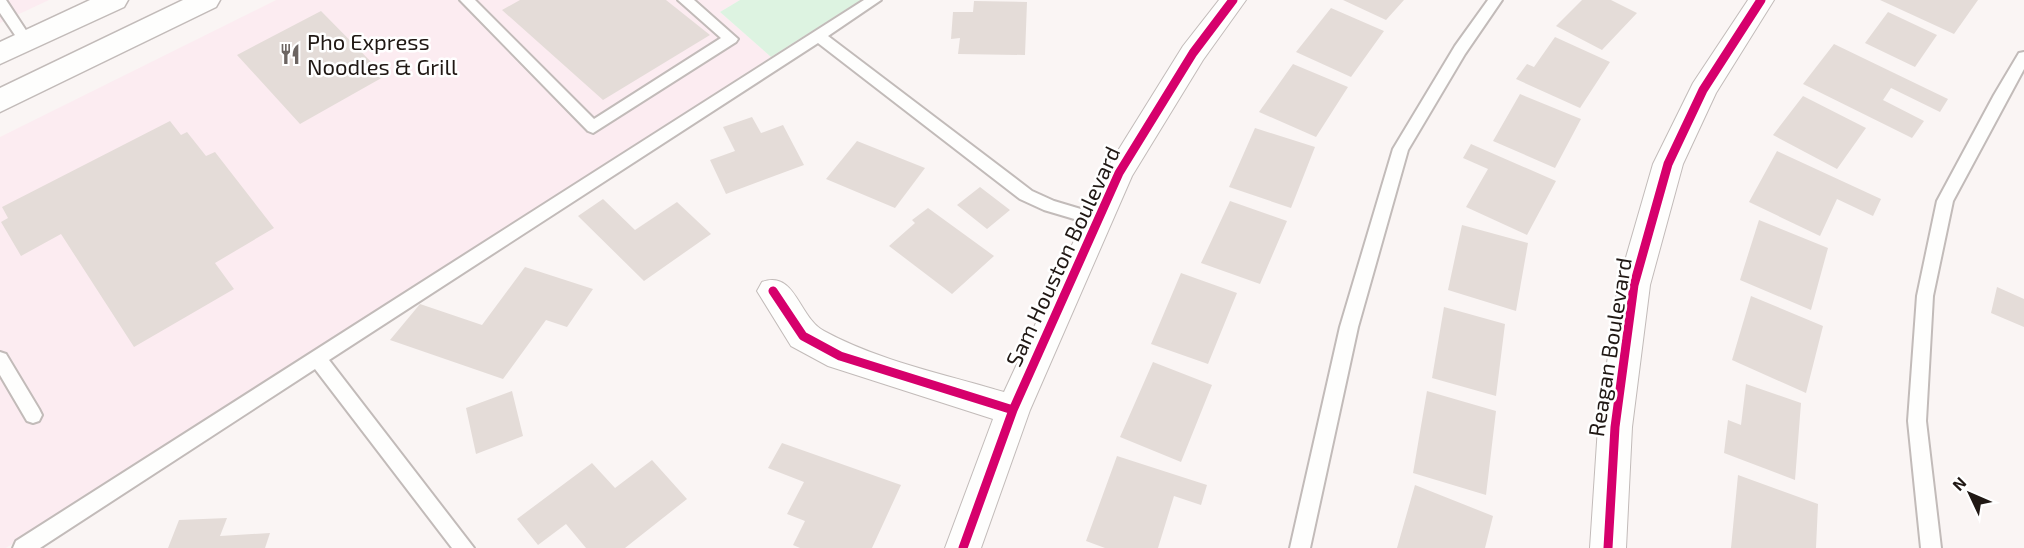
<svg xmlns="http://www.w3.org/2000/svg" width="2024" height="548" viewBox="0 0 2024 548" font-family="'Exo 2',sans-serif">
  <rect width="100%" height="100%" fill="#faf5f4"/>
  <path fill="#fcecf1" d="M0 0H49L0 23Z
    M276 0H740L720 12 771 57 6 548H0V137Z"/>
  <path fill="#ddf3e1" d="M740 0H861L771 57 720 12Z"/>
  <path fill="#e4dcd8" d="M520 0H666L710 35 603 100 502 10Z
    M1343 0H1404L1386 20Z
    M1582 0H1611L1637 13 1602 50 1556 26Z
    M1880 0H1978L1954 34Z
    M974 1 1027 2 1025 55 958 54 960 38 951 39 953 12H973Z
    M1331 8 1384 31 1351 77 1296 52Z
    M321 11 385 76 300 124 237 55Z
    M1888 12 1937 35 1915 67 1865 43Z
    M1555 37 1610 62 1580 108 1516 79 1527 64 1534 67Z
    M1834 44 1948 99 1940 112 1891 88 1883 100 1924 121 1912 138 1803 84Z
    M1293 64 1348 87 1316 137 1259 112Z
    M1520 94 1581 119 1555 168 1493 141Z
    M1803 96 1866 128 1837 169 1773 135Z
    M752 117 761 133 783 125 804 165 726 194 710 160 735 151 723 127Z
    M170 121 181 135 187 132 206 156 215 152 274 228 215 263 234 289 134 347 61 234 21 256 1 222 8 218 2 207Z
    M1255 128 1315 147 1291 208 1229 187Z
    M857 141 925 168 895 208 826 179Z
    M1471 144 1556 181 1527 235 1466 207 1488 169 1463 158Z
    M1777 151 1881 199 1873 216 1837 199 1820 236 1749 202Z
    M980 187 1010 210 987 229 957 205Z
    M603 199 635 230 677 202 711 234 644 281 578 216Z
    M1230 201 1287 221 1260 284 1201 263Z
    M928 208 994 256 952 294 889 246 915 223 912 220Z
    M1759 220 1828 248 1811 310 1740 280Z
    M1462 225 1528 243 1516 311 1448 290Z
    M525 267 593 289 567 327 546 320 503 379 390 340 420 304 482 325Z
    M1181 273 1237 293 1208 364 1151 344Z
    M1997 287 2024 299V327L1991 313Z
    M1751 296 1823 326 1806 393 1732 360Z
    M1444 307 1505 324 1496 396 1432 378Z
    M1153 362 1212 385 1181 462 1120 437Z
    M1746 384 1801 403 1795 480 1724 453 1728 420 1741 425Z
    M512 391 523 436 476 454 466 408Z
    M1427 391 1496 411 1486 495 1413 473Z
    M782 443 901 485 872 548H800L793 545 805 521 787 514 804 482 768 468Z
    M1117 456 1207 485 1201 505 1174 496 1158 548H1105L1086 541Z
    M652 460 687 499 625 548H586L566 524 538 545 517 519 592 463 615 488Z
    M1738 475 1818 504 1816 548H1731Z
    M1415 485 1493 516 1485 548H1397Z
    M227 518 220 536 270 533 265 548H168L179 520Z"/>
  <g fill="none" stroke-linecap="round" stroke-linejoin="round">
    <defs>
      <path id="service" d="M0 0H6L33 41 31 44H21L0 13Z
        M460 0H475L594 119 721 38 678 0H694L738 39 736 42 593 133 588 131Z
        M864 0H881L828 36 1032 191 1054 201 1104 216 1106 220 1104 224 1098 226 1044 210 1020 199 818 43 329 360 474 548H452L315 369 40 548H13L16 541Z
        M1488 0H1502L1465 54 1408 150 1358 327 1310 548H1290L1340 327 1393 149 1455 46Z
        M2024 52V69L1953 201 1933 296 1926 421 1941 548H1921L1908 421 1917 296 1937 201 1994 95 2019 53Z
        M0 352 6 354 39 409 42 415 39 421 33 423 27 421 0 375Z"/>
      <path id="minor" d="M1219 0H1246L1203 60 1132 176 1030 410 981 548H945L993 419 828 366 791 346 757 291 762 282C796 270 798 317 824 331 879 361 944 374 1004 392L1109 165 1183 46Z
        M1748 0H1774L1716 93 1683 164 1650 285 1632 427 1626 548H1590L1598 427 1618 285 1653 164 1693 83Z"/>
      <path id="primary" d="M90 0H128L124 7 0 64V42Z
        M183 0H220L216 7 0 112V88Z"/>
    </defs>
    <use href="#service" stroke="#c2bbb9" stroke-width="4"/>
    <use href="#minor" stroke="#c2bbb9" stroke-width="2"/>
    <use href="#primary" stroke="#c2bbb9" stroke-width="3"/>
    <use href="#service" fill="#fefefd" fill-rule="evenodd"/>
    <use href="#minor" fill="#fefefd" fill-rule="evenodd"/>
    <use href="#primary" fill="#fefefd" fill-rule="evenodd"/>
    <defs>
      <path id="cycleway" d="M773 291 803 336 840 356 1013 410
        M963 548 1013 410 1119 173 1193 53 1233 0
        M1608 548 1615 427 1634 285 1668 164 1703 90 1761 0"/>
    </defs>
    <use href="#cycleway" stroke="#fff" stroke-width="13"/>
    <use href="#cycleway" stroke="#d6006c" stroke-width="9"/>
  </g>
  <defs>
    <symbol id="restaurant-bare" viewBox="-9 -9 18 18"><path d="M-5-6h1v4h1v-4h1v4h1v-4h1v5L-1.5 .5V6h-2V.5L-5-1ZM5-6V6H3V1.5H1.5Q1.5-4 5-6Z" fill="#6c6562" stroke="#fff" stroke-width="2.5" paint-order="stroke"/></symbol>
  </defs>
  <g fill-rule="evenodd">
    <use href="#restaurant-bare" x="275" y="39" width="30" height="30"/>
  </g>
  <g text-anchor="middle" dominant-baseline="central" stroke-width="5" stroke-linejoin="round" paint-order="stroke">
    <g font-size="22" fill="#201814" stroke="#fff" text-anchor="start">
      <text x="307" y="41">Pho Express<tspan x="307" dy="25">Noodles &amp; Grill</tspan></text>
    </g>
    <g font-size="22" fill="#201814" stroke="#fff">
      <text transform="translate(1062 256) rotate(-65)">Sam Houston Boulevard</text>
      <text transform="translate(1609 347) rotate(-81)">Reagan Boulevard</text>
    </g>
  </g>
  <g transform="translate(1970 494) rotate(314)" stroke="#ffffff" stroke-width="4.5" paint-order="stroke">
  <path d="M0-4.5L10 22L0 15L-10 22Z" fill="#201814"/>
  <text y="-9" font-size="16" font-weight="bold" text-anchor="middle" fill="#201814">N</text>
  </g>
</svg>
